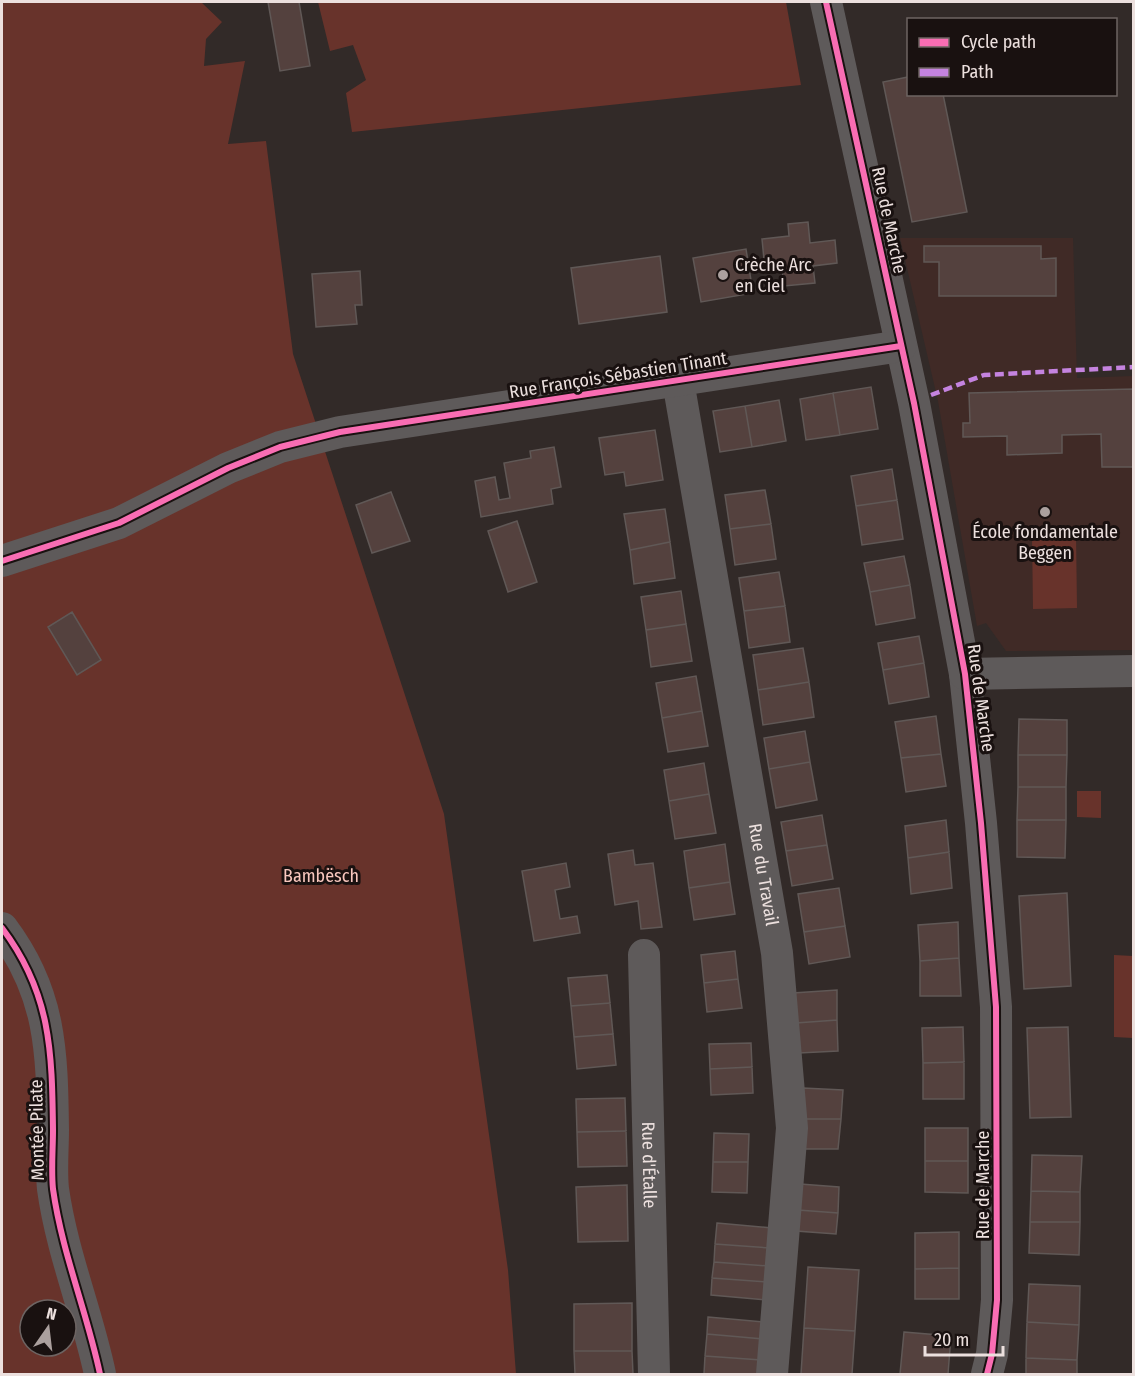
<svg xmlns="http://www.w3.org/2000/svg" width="1135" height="1376" viewBox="0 0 1135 1376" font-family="'Fira Sans Condensed',sans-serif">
  <rect width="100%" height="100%" fill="#322a28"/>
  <path fill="#402a26" d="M900 238H1073L1077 378 1133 376V650L1006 651 986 623 977 626 938 401Z"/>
  <path fill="#68332b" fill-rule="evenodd" d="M2 2H201L222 22 206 39 204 66 245 61 228 144 266 141 293 354 444 814 508 1270 516 1374H2ZM30 1310H66V1346H30Z
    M318 2H786L801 85 352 132 346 93 366 80 353 45 330 51Z
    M1032 534H1076L1077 608 1033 609Z
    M1077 791H1101V818L1077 817Z
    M1114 955 1133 956V1038L1114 1037Z"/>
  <path fill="#54413e" stroke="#605856" stroke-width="1.5" d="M268 2H299L310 66 280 71Z
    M908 77V94H943L967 212 912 222 883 82Z
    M808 222 810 243 835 240 837 263 813 266 815 283 784 286 782 268 765 270 762 239 789 236 788 224Z
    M924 246H1041V259L1056 258V296H939V262H924Z
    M746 249 753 293 701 302 693 258Z
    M660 256 667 312 579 324 571 268Z
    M360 271 362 305H355L357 324 316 327 312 274Z
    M871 387 878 429 840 435 833 393Z
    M1134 389V467H1102L1101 434 1062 435V453L1007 455V436L963 437V423H970L969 393Z
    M833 393 840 435 806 440 800 399Z
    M779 400 786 441 752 447 745 406Z
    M745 406 752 447 720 452 713 411Z
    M655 430 663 480 626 486 624 472 605 475 599 438Z
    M554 447 561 487 551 489 553 504 481 517 475 481 495 477 499 500 510 498 504 463 531 458 530 451Z
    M892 469 897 500 856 506 851 476Z
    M765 490 771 524 730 529 725 495Z
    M391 492 410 541 372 553 356 505Z
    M897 500 903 539 862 545 856 506Z
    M665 509 670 542 630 550 624 514Z
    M517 521 537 582 508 592 488 531Z
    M771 524 776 559 735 565 730 529Z
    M670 542 675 578 634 584 630 550Z
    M904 556 910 585 870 592 864 563Z
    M779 572 785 606 744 611 739 578Z
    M910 585 915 618 876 625 870 592Z
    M681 591 686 624 646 630 641 597Z
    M785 606 790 642 749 648 744 611Z
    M72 612 101 660 77 675 48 627Z
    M686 624 692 661 651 667 646 630Z
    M919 636 924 663 883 670 878 643Z
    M803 648 809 682 758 690 753 655Z
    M924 663 929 697 889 704 883 670Z
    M696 676 702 711 662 718 656 683Z
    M809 682 814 717 763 725 758 690Z
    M702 711 708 746 668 752 662 718Z
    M936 716 941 754 901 758 895 722Z
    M1019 719 1067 720V755H1018Z
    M805 731 810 762 769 769 764 738Z
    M941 754 946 786 906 792 901 758Z
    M1018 755H1067L1066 787H1018Z
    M810 762 817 800 776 808 769 769Z
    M704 763 709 794 669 801 664 770Z
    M1018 787H1066V820H1017Z
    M709 794 716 833 675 839 669 801Z
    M822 815 827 845 786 851 781 822Z
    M946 820 949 852 908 858 905 826Z
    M1017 820H1066L1065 858 1017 857Z
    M725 844 730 882 689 888 684 851Z
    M827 845 833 879 792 886 786 851Z
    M633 850 635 865 653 863 662 927 641 929 638 901 615 905 608 854Z
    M949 852 952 888 911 894 908 858Z
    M566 863 570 887 555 890 560 919 577 916 580 933 534 941 522 871Z
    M730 882 735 914 694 920 689 888Z
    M839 888 845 926 804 932 798 894Z
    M1067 893 1071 986 1024 989 1019 896Z
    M958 922 959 958 920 961 918 925Z
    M845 926 850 957 809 964 804 932Z
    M735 951 738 979 704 983 701 955Z
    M959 958 961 996H920V961Z
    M607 975 610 1003 571 1006 568 978Z
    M738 979 742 1008 707 1012 704 983Z
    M837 990V1020L796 1023 793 993Z
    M610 1003 613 1034 574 1037 571 1006Z
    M837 1020 838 1051 799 1053 796 1023Z
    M963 1027 964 1062 923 1063 922 1028Z
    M1068 1027 1071 1117 1030 1118 1027 1028Z
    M613 1034 616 1065 577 1069 574 1037Z
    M751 1043 752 1067 710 1069 709 1044Z
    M964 1062V1099H923V1063Z
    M752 1067 753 1093 711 1095 710 1069Z
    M803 1088 843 1090 841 1119H803Z
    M625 1098 626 1131 577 1132 576 1099Z
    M803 1119H841L838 1149H802Z
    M925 1128H968V1161H925Z
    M626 1131 627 1166 578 1167 577 1132Z
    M714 1133 749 1134 748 1162H713Z
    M1032 1155 1082 1156 1080 1192 1031 1191Z
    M925 1161H968V1193L925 1192Z
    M713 1162H748L747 1193 712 1192Z
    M800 1184 839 1187 838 1213 798 1210Z
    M627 1185 628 1241 578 1242 576 1187Z
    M1031 1191 1080 1192V1222H1030Z
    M798 1210 838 1213 836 1234 796 1231Z
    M1030 1222H1080L1079 1255 1029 1253Z
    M717 1223 772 1228 770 1248 715 1244Z
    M959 1232V1268L915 1269V1233Z
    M715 1244 770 1248 769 1266 714 1262Z
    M714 1262 769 1266 768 1282 712 1278Z
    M808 1267 859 1270 855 1331 804 1328Z
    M959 1268V1299H915V1269Z
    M712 1278 768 1282 766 1300 711 1295Z
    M1029 1284 1080 1286 1079 1325 1027 1322Z
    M632 1303V1351H574V1304Z
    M708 1317 764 1322 763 1339 707 1334Z
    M1027 1322 1079 1325 1077 1360 1026 1358Z
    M804 1328 855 1331 852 1374H801Z
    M904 1332 951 1336 948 1374H900Z
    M707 1334 763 1339 761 1360 705 1356Z
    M574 1351H632L633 1374H575Z
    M705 1356 761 1360 760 1374H704Z
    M1026 1358 1077 1360V1374H1026Z"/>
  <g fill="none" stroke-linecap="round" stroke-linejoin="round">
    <g stroke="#5e5a5a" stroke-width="32">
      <path d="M826 2 914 403 965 674 981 823 996 1007 997 1300 992 1354 987 1374"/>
      <path id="s1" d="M678 381 777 953 792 1128 772 1374"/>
      <path d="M2 561 119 523 228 468 280 447 340 432 901 346"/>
      <path d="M965 674 1134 671"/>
      <path d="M2 928C51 993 52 1051 53 1130 53 1149 51 1170 53 1189 62 1253 87 1312 100 1374"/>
      <path id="s2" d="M644 955 654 1374"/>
    </g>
    <path stroke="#c483df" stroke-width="4.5" stroke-dasharray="9 4.5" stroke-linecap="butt" d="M931 395 984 375 1134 367"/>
    <defs>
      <path id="cycleway" d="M826 2 914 403 965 674 981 823 996 1007 997 1300 992 1354 987 1374
        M2 561 119 523 228 468 280 447 340 432 901 346
        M2 928C51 993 52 1051 53 1130 53 1149 51 1170 53 1189 62 1253 87 1312 100 1374"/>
    </defs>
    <use href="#cycleway" stroke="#191110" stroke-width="10"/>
    <use href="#cycleway" stroke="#f96db3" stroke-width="6"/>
  </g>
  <g fill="#aba09e" stroke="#191110" stroke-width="2">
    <circle cx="723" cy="275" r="6"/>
    <circle cx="1045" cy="512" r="6"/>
  </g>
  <g text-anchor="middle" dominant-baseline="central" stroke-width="6" stroke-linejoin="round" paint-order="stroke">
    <g font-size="18" fill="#ece0de" stroke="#191110">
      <text transform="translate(889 220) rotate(78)">Rue de Marche</text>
      <text transform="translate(618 375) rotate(-9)">Rue François Sébastien Tinant</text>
      <text transform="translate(981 698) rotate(82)">Rue de Marche</text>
      <text stroke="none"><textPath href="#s1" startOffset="501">Rue du Travail</textPath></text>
      <text transform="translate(37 1130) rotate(-91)">Montée Pilate</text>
      <text stroke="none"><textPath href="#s2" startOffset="210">Rue d'Étalle</textPath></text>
      <text transform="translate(983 1185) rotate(-90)">Rue de Marche</text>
    </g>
    <g font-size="18" fill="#ece0de" stroke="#191110" text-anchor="start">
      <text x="735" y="265">Crèche Arc<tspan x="735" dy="21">en Ciel</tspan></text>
      <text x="1045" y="532" text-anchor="middle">École fondamentale<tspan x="1045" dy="21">Beggen</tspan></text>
    </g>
    <g font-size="18" fill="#f8c7be" stroke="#191110">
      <text x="321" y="876">Bambësch</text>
    </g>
  </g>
  <rect width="1135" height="1376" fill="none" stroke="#ece0de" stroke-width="6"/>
  <rect x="907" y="18" width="210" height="78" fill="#191110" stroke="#6d6462" stroke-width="1.5"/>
  <rect x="919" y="38" width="30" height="9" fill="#f96db3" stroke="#6d6462" stroke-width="1.5"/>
  <text x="961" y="48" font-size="18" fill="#ece0de">Cycle path</text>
  <rect x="919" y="68" width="30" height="9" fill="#c483df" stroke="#6d6462" stroke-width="1.5"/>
  <text x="961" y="78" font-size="18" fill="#ece0de">Path</text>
  <g transform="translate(48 1328) rotate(14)"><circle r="28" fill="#191110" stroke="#6d6462" stroke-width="1.5"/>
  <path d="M0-4.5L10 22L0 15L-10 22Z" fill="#aba09e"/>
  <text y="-9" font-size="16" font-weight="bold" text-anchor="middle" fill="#ece0de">N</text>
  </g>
  <path d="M925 1346v9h78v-9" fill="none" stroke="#ece0de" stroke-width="3"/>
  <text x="934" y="1346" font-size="18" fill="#ece0de" stroke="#191110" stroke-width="4.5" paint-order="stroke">20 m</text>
</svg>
